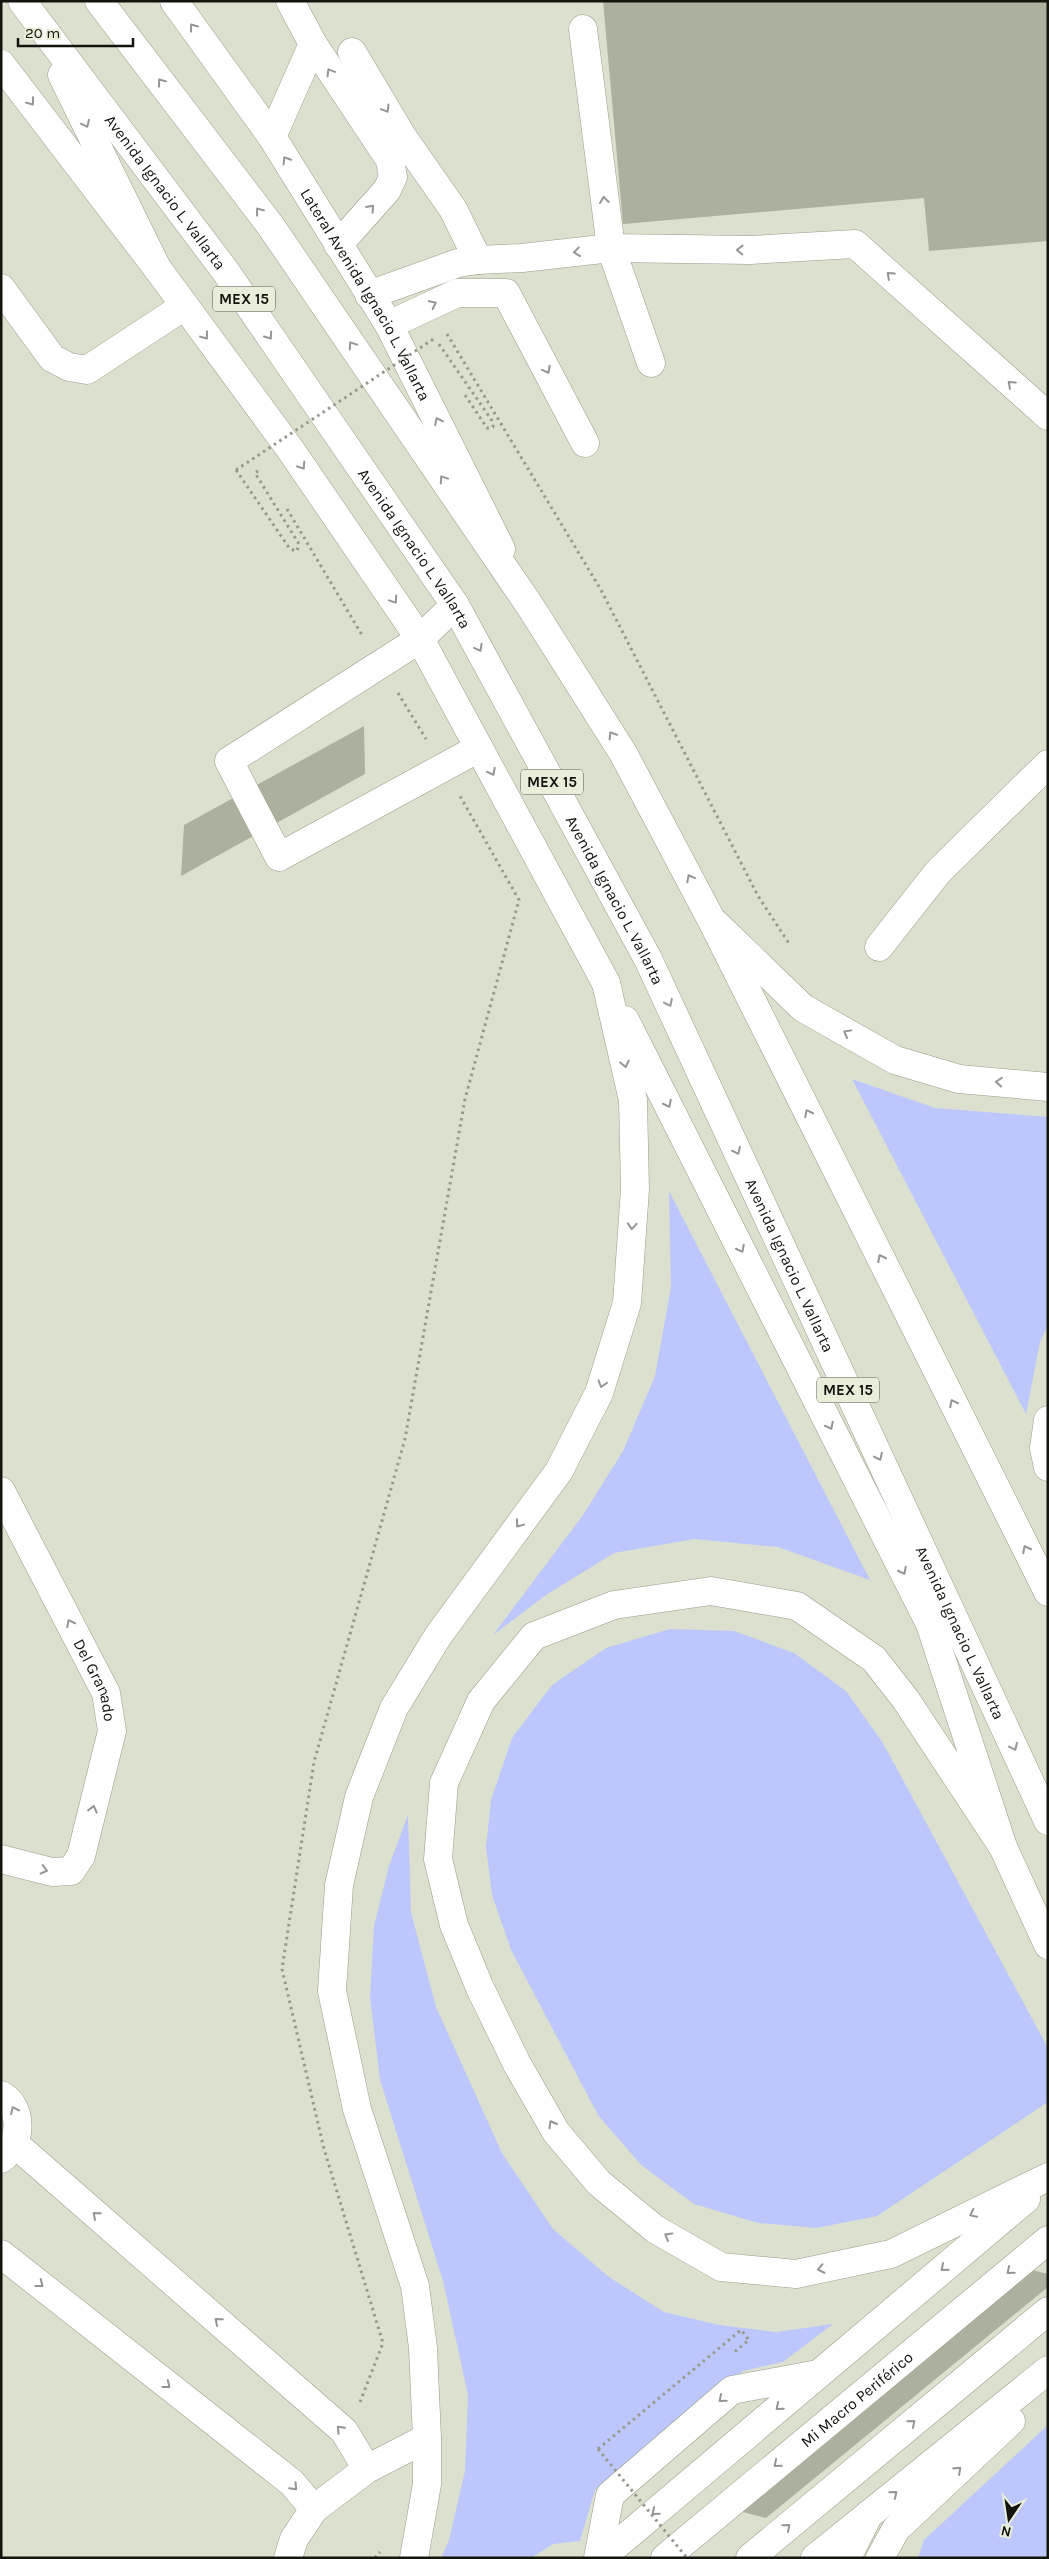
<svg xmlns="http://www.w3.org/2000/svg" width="1049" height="2559" viewBox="0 0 1049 2559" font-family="Karla,sans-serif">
  <rect width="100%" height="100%" fill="#dbe1ce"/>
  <path fill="#bec7fd" d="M852 1079 935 1108 1048 1117V1325L1040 1342 1026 1414Z
    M669 1191 870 1580 778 1547 694 1539 614 1553 546 1595 493 1635 583 1515 623 1451 655 1376 671 1287Z
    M670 1629 734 1631 794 1653 846 1691 883 1743 1048 2048V2102L877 2216 816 2228 758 2223 694 2204 641 2165 598 2115 511 1950 492 1895 486 1847 491 1800 512 1738 552 1685 606 1648Z
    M408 1815 411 1912 436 2007 502 2153 553 2229 609 2277 664 2312 719 2325 776 2332 833 2324 783 2362 743 2371 595 2490 580 2541 553 2544 531 2558H441L449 2540 465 2471 468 2395 443 2281 380 2080 370 1997 374 1926 389 1866Z
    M1048 2425V2558H918L924 2540Z"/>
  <path fill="#acb19f" d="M603 1H1048V241L929 251 924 198 623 224Z
    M364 726 365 774 181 876 184 825Z
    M1032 2270 1048 2274V2287L766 2518 735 2510Z"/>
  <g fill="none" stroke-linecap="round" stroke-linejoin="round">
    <defs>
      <g id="minor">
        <path id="s1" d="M174 1 272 137 389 325 501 549"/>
        <path d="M583 29 611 248 651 363"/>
        <path d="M313 44 390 160 393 177 387 190 338 245"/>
        <path d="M352 52 402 136 453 209 478 260"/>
        <path d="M1 64 157 268 290 449 420 639 606 983"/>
        <path d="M272 137 313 44 290 1"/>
        <path d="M1 288 52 358 69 367 87 370 183 307"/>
        <path d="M369 295 458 263 478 260 522 258 611 248 750 250 855 244 1048 416"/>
        <path d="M389 325 457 293H506L585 443"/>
        <path d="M455 605 420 639 229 761 279 857 479 748"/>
        <path d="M715 923 803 1008 895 1060 959 1079 1048 1087"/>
        <path d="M879 947 938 872 1048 764"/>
        <path id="s2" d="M1 1491 106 1693 112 1731 81 1856 71 1871 52 1872 1 1859"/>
        <path d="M1 2095C24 2107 22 2146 1 2159"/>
        <path d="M15 2144 344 2431 367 2469"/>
        <path d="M1 2254 263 2460 292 2483 314 2509"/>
        <path d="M288 2558 294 2539 314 2509 367 2469 427 2438"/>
        <path d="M598 2558 610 2495 732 2390 818 2374"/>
        <path id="s3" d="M665 2558 1048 2240"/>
        <path d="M750 2558 1048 2311"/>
        <path d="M847 2558 869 2514"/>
      </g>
      <g id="highway">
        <path id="s4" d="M22 1 226 272 455 605 648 959 1048 1821"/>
        <path d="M99 1 270 225 530 606 623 753 712 921 1048 1592"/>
        <path d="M62 75 157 268"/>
        <path d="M625 1020 930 1624 1003 1847 1048 1945"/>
        <path d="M1048 1420 1044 1448 1048 1467"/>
        <path d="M1003 1847 906 1700 874 1659 797 1606 711 1591 614 1605 534 1636 481 1701 444 1783 438 1859 454 1925 480 1988 517 2064 556 2132 599 2183 655 2229 721 2267 796 2274 891 2254 1048 2177"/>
        <path d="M414 2558 427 2484V2438L423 2348 415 2286 357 2109 332 1991 339 1885 359 1797 394 1708 438 1636 559 1471 599 1393 627 1303 635 1189 633 1100 606 983"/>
        <path d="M601 2558 1026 2199"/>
        <path d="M815 2558 1048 2370"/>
        <path d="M880 2558 896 2529 1011 2421"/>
      </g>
    </defs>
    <use href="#minor" stroke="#989d8b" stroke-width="29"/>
    <use href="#highway" stroke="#989d8b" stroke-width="29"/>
    <path stroke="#969a8c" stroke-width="3" stroke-dasharray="2.5 4" stroke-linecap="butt" d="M447 334 601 590 758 896 790 945
      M439 344 493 422V427L487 428 465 395
      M236 470 290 549 297 551 299 544 255 473 261 469
      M287 509 362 635
      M398 693 426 739
      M360 2402 383 2343 324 2149 282 1969 314 1762 405 1439 465 1099 519 900 460 796
      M598 2449 741 2330 749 2340 732 2354
      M375 2558 380 2552"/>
    <use href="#minor" stroke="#fff" stroke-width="28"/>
    <use href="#highway" stroke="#fff" stroke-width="28"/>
    <path stroke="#969a8c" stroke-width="3" stroke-dasharray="2.5 4" stroke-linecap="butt" d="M236 470 435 338
      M598 2449 687 2558"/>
  </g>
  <defs><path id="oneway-chevron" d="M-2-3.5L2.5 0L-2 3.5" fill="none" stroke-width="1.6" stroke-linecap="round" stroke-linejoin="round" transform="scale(1.25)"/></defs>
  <g stroke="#959593">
    <use href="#oneway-chevron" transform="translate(193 27) rotate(-126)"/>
    <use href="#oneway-chevron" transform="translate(330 72) rotate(-121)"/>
    <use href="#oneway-chevron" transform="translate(161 82) rotate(-127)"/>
    <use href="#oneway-chevron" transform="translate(31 102) rotate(53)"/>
    <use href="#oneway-chevron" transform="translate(386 109) rotate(59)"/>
    <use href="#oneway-chevron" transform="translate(86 124) rotate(64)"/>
    <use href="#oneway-chevron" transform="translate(286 160) rotate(-122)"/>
    <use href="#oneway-chevron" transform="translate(604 200) rotate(-97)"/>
    <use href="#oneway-chevron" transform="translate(371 208) rotate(-48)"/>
    <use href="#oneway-chevron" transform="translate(259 211) rotate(-127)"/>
    <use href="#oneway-chevron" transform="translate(740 250) rotate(-179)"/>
    <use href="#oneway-chevron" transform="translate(577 252) rotate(173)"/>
    <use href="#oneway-chevron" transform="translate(890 275) rotate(-138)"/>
    <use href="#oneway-chevron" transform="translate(433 304) rotate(-26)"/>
    <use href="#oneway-chevron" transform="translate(205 336) rotate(53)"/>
    <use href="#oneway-chevron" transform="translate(269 336) rotate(55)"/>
    <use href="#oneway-chevron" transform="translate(352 345) rotate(-124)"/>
    <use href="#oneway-chevron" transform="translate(547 370) rotate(62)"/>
    <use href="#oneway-chevron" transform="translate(1011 384) rotate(-138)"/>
    <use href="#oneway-chevron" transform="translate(438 421) rotate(-116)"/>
    <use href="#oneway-chevron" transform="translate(302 466) rotate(56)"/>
    <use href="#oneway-chevron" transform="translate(443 479) rotate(-124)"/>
    <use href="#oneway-chevron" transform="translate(394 600) rotate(56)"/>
    <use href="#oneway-chevron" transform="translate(479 648) rotate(61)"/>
    <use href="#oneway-chevron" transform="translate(612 735) rotate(-122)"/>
    <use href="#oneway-chevron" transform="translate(492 772) rotate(62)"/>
    <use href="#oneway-chevron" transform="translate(690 878) rotate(-118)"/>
    <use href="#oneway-chevron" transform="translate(669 1003) rotate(65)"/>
    <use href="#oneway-chevron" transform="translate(847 1033) rotate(-151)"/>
    <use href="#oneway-chevron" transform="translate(625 1064) rotate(77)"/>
    <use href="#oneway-chevron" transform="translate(999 1082) rotate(-175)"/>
    <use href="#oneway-chevron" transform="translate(668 1104) rotate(63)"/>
    <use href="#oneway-chevron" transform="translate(808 1113) rotate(-117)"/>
    <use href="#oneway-chevron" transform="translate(737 1151) rotate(65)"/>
    <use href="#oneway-chevron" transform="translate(632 1226) rotate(94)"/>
    <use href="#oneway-chevron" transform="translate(741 1249) rotate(63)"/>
    <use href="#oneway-chevron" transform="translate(881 1258) rotate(-117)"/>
    <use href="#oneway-chevron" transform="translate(602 1384) rotate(107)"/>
    <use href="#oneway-chevron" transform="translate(953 1403) rotate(-117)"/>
    <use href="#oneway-chevron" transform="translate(830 1426) rotate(63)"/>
    <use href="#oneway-chevron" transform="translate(879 1457) rotate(65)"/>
    <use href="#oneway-chevron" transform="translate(519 1524) rotate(127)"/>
    <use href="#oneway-chevron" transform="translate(1026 1549) rotate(-117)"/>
    <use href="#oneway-chevron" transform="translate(903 1571) rotate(63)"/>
    <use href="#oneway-chevron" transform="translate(70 1623) rotate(-117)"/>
    <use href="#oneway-chevron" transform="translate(1014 1747) rotate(65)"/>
    <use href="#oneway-chevron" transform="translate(93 1809) rotate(-76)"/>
    <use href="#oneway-chevron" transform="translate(44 1870) rotate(14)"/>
    <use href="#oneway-chevron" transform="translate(14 2110) rotate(-115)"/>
    <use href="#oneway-chevron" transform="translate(552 2124) rotate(-120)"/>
    <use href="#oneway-chevron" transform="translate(973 2214) rotate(154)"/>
    <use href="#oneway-chevron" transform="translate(96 2215) rotate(-139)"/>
    <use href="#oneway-chevron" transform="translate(668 2236) rotate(-150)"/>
    <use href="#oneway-chevron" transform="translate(944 2268) rotate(140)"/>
    <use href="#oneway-chevron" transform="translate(821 2269) rotate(168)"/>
    <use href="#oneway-chevron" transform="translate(1010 2271) rotate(140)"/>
    <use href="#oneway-chevron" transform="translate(40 2284) rotate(38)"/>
    <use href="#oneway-chevron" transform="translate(218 2321) rotate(-139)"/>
    <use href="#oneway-chevron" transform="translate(167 2385) rotate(38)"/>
    <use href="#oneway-chevron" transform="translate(722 2399) rotate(139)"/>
    <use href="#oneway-chevron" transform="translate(779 2407) rotate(140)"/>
    <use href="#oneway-chevron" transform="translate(912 2423) rotate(-40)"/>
    <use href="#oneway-chevron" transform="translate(340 2429) rotate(-134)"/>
    <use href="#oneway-chevron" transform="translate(777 2464) rotate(140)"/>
    <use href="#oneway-chevron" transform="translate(958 2470) rotate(-43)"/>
    <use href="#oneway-chevron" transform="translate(294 2487) rotate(47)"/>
    <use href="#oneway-chevron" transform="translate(894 2494) rotate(-39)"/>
    <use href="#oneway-chevron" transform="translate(655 2512) rotate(140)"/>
    <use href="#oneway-chevron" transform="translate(787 2527) rotate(-40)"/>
  </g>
  <g text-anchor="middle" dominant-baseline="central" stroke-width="4" stroke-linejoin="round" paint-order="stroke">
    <g fill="#e9eedb" stroke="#53554c" stroke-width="1">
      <rect x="213" y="286.5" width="62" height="25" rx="4"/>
      <rect x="521" y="769.5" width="62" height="25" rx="4"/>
      <rect x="817" y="1377.5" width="62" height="25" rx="4"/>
    </g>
    <g font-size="15" font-weight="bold" fill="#13140e">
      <text x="244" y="299">MEX 15</text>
      <text x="552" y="782">MEX 15</text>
      <text x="848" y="1390">MEX 15</text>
    </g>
    <g font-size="16" fill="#13140e" stroke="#e9eedb">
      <text stroke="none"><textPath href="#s4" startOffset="239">Avenida Ignacio L. Vallarta</textPath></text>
      <text stroke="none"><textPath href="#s1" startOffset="351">Lateral Avenida Ignacio L. Vallarta</textPath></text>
      <text stroke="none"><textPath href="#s4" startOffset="674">Avenida Ignacio L. Vallarta</textPath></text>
      <text stroke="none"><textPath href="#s4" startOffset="1079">Avenida Ignacio L. Vallarta</textPath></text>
      <text stroke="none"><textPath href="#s4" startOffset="1484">Avenida Ignacio L. Vallarta</textPath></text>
      <text stroke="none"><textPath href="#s4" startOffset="1889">Avenida Ignacio L. Vallarta</textPath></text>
      <text stroke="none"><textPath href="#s2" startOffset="212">Del Granado</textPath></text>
      <text stroke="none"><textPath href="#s3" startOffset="249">Mi Macro Periférico</textPath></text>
    </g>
  </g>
  <rect width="1049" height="2559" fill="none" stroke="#13140e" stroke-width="5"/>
  <g transform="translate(1009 2519) rotate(193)" stroke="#e9eedb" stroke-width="4" paint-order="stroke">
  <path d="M0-4L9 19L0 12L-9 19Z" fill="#13140e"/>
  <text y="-8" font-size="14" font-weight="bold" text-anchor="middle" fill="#13140e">N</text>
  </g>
  <path d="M18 38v8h115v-8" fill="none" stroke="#13140e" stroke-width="2.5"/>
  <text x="25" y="38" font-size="15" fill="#13140e" stroke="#e9eedb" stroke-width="4" paint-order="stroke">20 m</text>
</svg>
